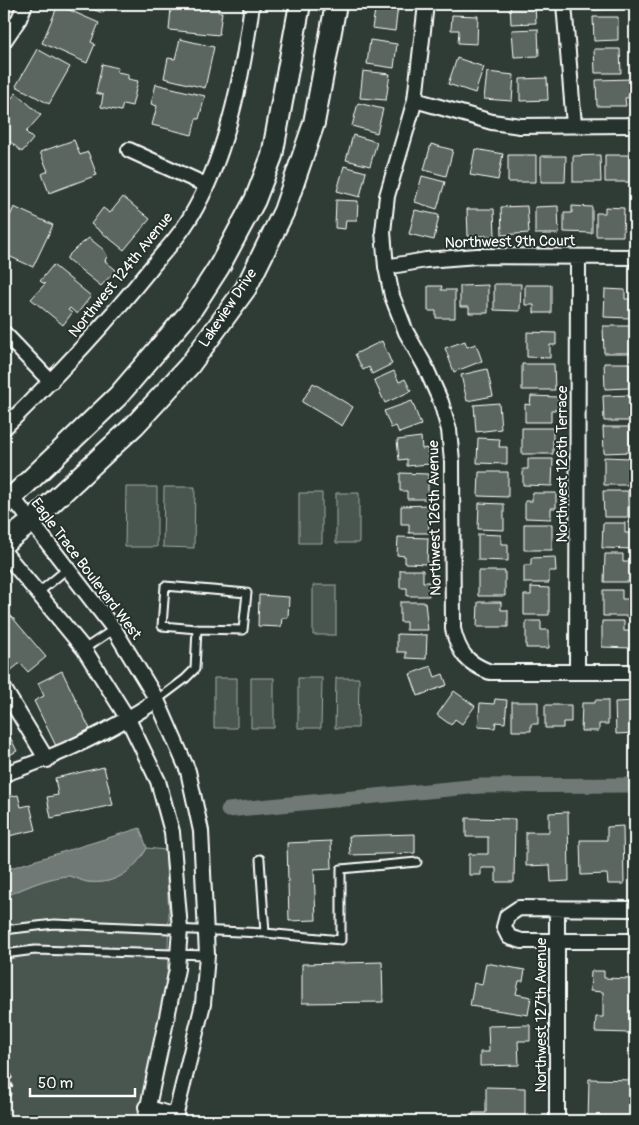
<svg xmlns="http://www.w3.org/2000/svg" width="639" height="1125" viewBox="0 0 639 1125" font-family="Pangolin,sans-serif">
  <rect width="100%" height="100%" fill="#2f3b35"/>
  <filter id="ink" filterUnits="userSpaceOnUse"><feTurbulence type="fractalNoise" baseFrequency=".02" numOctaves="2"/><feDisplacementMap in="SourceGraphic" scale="10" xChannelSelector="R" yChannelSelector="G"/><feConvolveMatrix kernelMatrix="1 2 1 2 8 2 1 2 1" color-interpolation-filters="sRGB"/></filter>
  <g filter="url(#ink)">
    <path fill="#4a544f" stroke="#a4aaa7" d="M126 487H157V547H125Z
      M164 487H195L194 548 163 547Z
      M299 493H322V543H299Z
      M336 493H359V543H336Z
      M313 585H336V635H313Z
      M214 678H237V728H214Z
      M251 678H274V728H251Z
      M298 678H322L321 728H298Z
      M336 678H359L358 728H335Z
      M147 848 165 850 169 912 166 1018 137 1118 4 1121V897C22 889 45 878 66 876 73 875 80 881 88 882 115 885 134 871 147 848Z"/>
    <path fill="#707975" stroke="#a9afac" d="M140 828 147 848C134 871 115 885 88 882 80 881 73 875 66 876 45 878 22 889 4 897V870Z"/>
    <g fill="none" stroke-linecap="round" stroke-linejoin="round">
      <path stroke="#707975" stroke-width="15" d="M228 810 480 786 635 785"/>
    </g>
    <path fill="#5b6661" stroke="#fff" d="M78 4H107L103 13Z
      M179 4H218V12H222L219 35 169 30 171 8 179 9Z
      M376 4 398 6 395 31 372 28Z
      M457 4H480V9L457 8Z
      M510 4H535L536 23 511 24Z
      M594 4H616L617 9 594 10Z
      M58 5 99 23 91 42 95 44 87 63 42 43Z
      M452 15 478 16 477 44 458 43 459 30H451Z
      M593 17H618V40L594 41Z
      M538 29 539 56 514 57 512 30Z
      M180 39 214 47 205 88 164 78 168 58 175 59Z
      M370 40 397 44 394 68 367 64Z
      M37 49 70 67 49 104 16 86Z
      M594 49H620L621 73H595Z
      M457 58 484 67 475 93 448 84Z
      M102 64 118 68 117 72 128 74V79L138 81 132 106 123 104 121 111 101 107 103 95 96 93Z
      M363 71 390 74 386 100 360 98Z
      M487 72 514 75 512 101 484 99Z
      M547 78 548 100 520 101V79Z
      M632 79 633 97 625 98 626 106H597L596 80Z
      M156 84 205 96 199 119H196L192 135 152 125 157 106 151 104Z
      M16 93 41 115 26 132 33 139 22 152 4 136V104L5 106Z
      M358 103 383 109 377 133 352 126Z
      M353 135 377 142 370 166 346 160Z
      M74 140 80 155 88 152 97 175 49 193 42 174 48 171 40 152Z
      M431 144 453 150 446 176 424 170Z
      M475 149 503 154 498 180 470 175Z
      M508 155H536V182H508Z
      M600 155 601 182H573V156Z
      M605 155H633V182H605Z
      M541 156H566L565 182H541Z
      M344 166 366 172 360 197 337 191Z
      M422 176 445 182 437 209 415 202Z
      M123 197 150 219 124 250 91 224 103 208 110 213Z
      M336 200 358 201 357 220H346L345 229 335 228Z
      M527 206 529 233 502 235 501 207Z
      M558 206 559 234H535V207Z
      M572 206 592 207V233L564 232V213H572Z
      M14 207 53 225 33 267 4 254V230Z
      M605 207 624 208 623 236H596V213H605Z
      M629 208H635V228H630Z
      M467 209H494L495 236H468Z
      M415 210 439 215 434 240 409 234Z
      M89 238 104 250 107 256 105 261 116 270 101 286 67 259V257L75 249Z
      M53 265 91 296 77 314 70 308 68 310 72 313 63 325 31 299 45 284 40 281Z
      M494 284H521L520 311 494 310Z
      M488 285V313H469V307H460V286Z
      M525 285H551V313H534V305H525Z
      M428 286H442L441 290H455V318H436V311H428Z
      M605 289 625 290V299H631L630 318 604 317Z
      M603 326H635V353H604Z
      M527 332 556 333V345H550V358L527 357Z
      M382 341 392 364 372 374 369 367 363 370 355 354Z
      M465 341 467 347 476 344 482 361 454 372 445 348Z
      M604 363H629V388L605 389Z
      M522 364H554L555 390H522Z
      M487 369 493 396 467 401 461 375Z
      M394 371 399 382 405 379 411 391 385 403 374 380Z
      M313 383 353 407 342 426 302 402Z
      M632 395 633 421H604L603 396Z
      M531 396 558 397V410H551V422H525V404L530 405Z
      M412 401 421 425 399 433 396 426 391 428 384 411Z
      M499 403 501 429 476 432 474 405Z
      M603 427H629L630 452 604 453Z
      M522 428H553V454H522Z
      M421 437 422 449 427 448 429 464 407 466V459L399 460 397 440Z
      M478 438 500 439 499 447H507V464L477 463Z
      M604 457 631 458 630 485H604Z
      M528 459H553L552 486 523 485V469H528Z
      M479 472H508V497L478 496Z
      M400 473 428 474V499H407V491H400Z
      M603 491H628V517H604Z
      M532 493H556V508H551V519L525 518V501H532Z
      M479 503 504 504V530L478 529Z
      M428 505 429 533H409V524H401V506Z
      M603 523H625V533H633V549L602 548Z
      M524 524H552V550H524Z
      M478 534 501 535V544H508V561L478 560Z
      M398 537 428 538 427 564 405 563V556L397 555Z
      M605 554H623V562H630V582H604Z
      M555 557 556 571H549V583H524V565H531V558Z
      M400 570H423V582H429V596H407V588H400Z
      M478 571H505V596H478Z
      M531 587 549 588V615H524V595H531Z
      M603 590H622V599H630V616H603Z
      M259 595 289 597 288 618H282L281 627 258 626Z
      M400 602H425L428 630H406V622H400Z
      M478 602H501V610H508V627H477Z
      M6 610 46 657 28 672 20 663 9 672 4 666V612Z
      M526 621H541V630H549V648H526Z
      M602 621H624V631H632L631 648 602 647Z
      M397 634 427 635 426 659 406 658V652H397Z
      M431 666 435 677 443 674 447 685 418 696 410 674Z
      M62 671 90 729 56 746 34 701 44 696 38 683Z
      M454 691 475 706 462 724 455 719 451 725 437 715Z
      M495 699 507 700 505 723 496 722 495 728 478 727 480 703 494 704Z
      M595 700H608V724H599V731H581L582 703H595Z
      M635 701V733L616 734 615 702Z
      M512 702H538V724H531V731H512Z
      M545 705H571V722H563V728H545Z
      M4 725 17 751 4 758Z
      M104 767 113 805 51 818 47 797 58 795 55 778Z
      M18 795 21 807 30 805 36 830 4 837V798Z
      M568 812 569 881 551 882 550 865 526 866V832H549V813Z
      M466 818 515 819 514 882H496V868H481V875H469V854H488V837H466Z
      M623 826 624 884H608L607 874 581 875 580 840H607V827Z
      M415 834V853L350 855 349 836Z
      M331 841 332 868 314 869 316 920 289 921 287 843Z
      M382 962 383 1002 302 1003V964Z
      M486 963 525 970 523 981H519L516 994 531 997 528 1015 470 1006 474 983 482 985Z
      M591 971H604V978L632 979 631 1033 595 1032 596 1017H603V992L590 991Z
      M530 1025V1041H518L519 1065 480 1066V1052H489L488 1026Z
      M589 1079 635 1080 634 1121H588Z
      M486 1087 525 1088V1121H473V1113H486Z"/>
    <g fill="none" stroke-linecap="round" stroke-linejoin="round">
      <defs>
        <path id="lane" d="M38 593 67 569
          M84 649 114 629
          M157 700 185 679 195 669 197 629 162 626 165 586 247 593 243 630 197 629
          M4 930 54 924 265 933 260 859
          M265 933 341 940V869L417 862
          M4 954 35 950 207 955"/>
        <path id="street" d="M426 4 415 100 387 196 383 232 386 267 392 296 406 332 425 366 441 402 449 430 452 461 453 629C459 654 467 663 490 672H635
          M564 4 574 125
          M4 41 19 19 25 4
          M415 100 492 122 520 126 628 125 635 123
          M129 150 206 185
          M386 267 426 260 477 256 635 257
          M4 333 51 382
          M4 428C56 377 105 325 150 269 161 255 174 242 184 227 225 167 243 75 252 4
          M13 498 114 629 157 700 188 771 201 831 207 955 203 1004 174 1121
          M4 552 84 649 128 719 158 781 172 832 180 929 177 969 145 1121
          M577 672 578 257
          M4 689 47 760
          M4 774C58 756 109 732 157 700
          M557 908V1121
          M635 909 519 908 507 916 504 927 509 937 522 941H635
          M146 1107 175 1116"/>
        <path id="secondary" d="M4 505 118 396 190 312 219 267 255 200 272 156 300 4
          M4 543 30 523 135 425 189 366 246 288 284 211 314 123 336 4"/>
      </defs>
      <use href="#lane" stroke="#fff" stroke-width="11"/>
      <use href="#street" stroke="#fff" stroke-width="18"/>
      <use href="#secondary" stroke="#fff" stroke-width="24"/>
      <path stroke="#fff" stroke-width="2.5" stroke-dasharray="5 4" stroke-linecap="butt" d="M4 1068 11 1075 12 1090 4 1105"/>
      <use href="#lane" stroke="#26332d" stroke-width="7"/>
      <use href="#street" stroke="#26332d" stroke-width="14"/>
      <use href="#secondary" stroke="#26332d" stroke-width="20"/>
    </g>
  </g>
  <g text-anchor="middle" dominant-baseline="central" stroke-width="4" stroke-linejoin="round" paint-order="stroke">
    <g font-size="15" fill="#fff" stroke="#26332d">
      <text transform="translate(510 242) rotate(-1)">Northwest 9th Court</text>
      <text transform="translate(121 275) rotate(-51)">Northwest 124th Avenue</text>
      <text transform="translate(228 308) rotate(-56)">Lakeview Drive</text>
      <text transform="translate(562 464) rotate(-90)">Northwest 126th Terrace</text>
      <text transform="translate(435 518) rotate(-91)">Northwest 126th Avenue</text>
      <text transform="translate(86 569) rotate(53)">Eagle Trace Boulevard West</text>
      <text transform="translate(541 1015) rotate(-90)">Northwest 127th Avenue</text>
    </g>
  </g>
  <rect width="639" height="1125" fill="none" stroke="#26332d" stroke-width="20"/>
  <rect x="10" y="10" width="619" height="1105" fill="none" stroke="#fff" stroke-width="2" filter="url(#ink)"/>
  <path d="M30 1088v8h105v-8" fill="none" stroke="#ffffff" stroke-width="2.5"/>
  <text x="38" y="1088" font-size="15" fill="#ffffff" stroke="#26332d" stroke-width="4" paint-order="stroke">50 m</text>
</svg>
